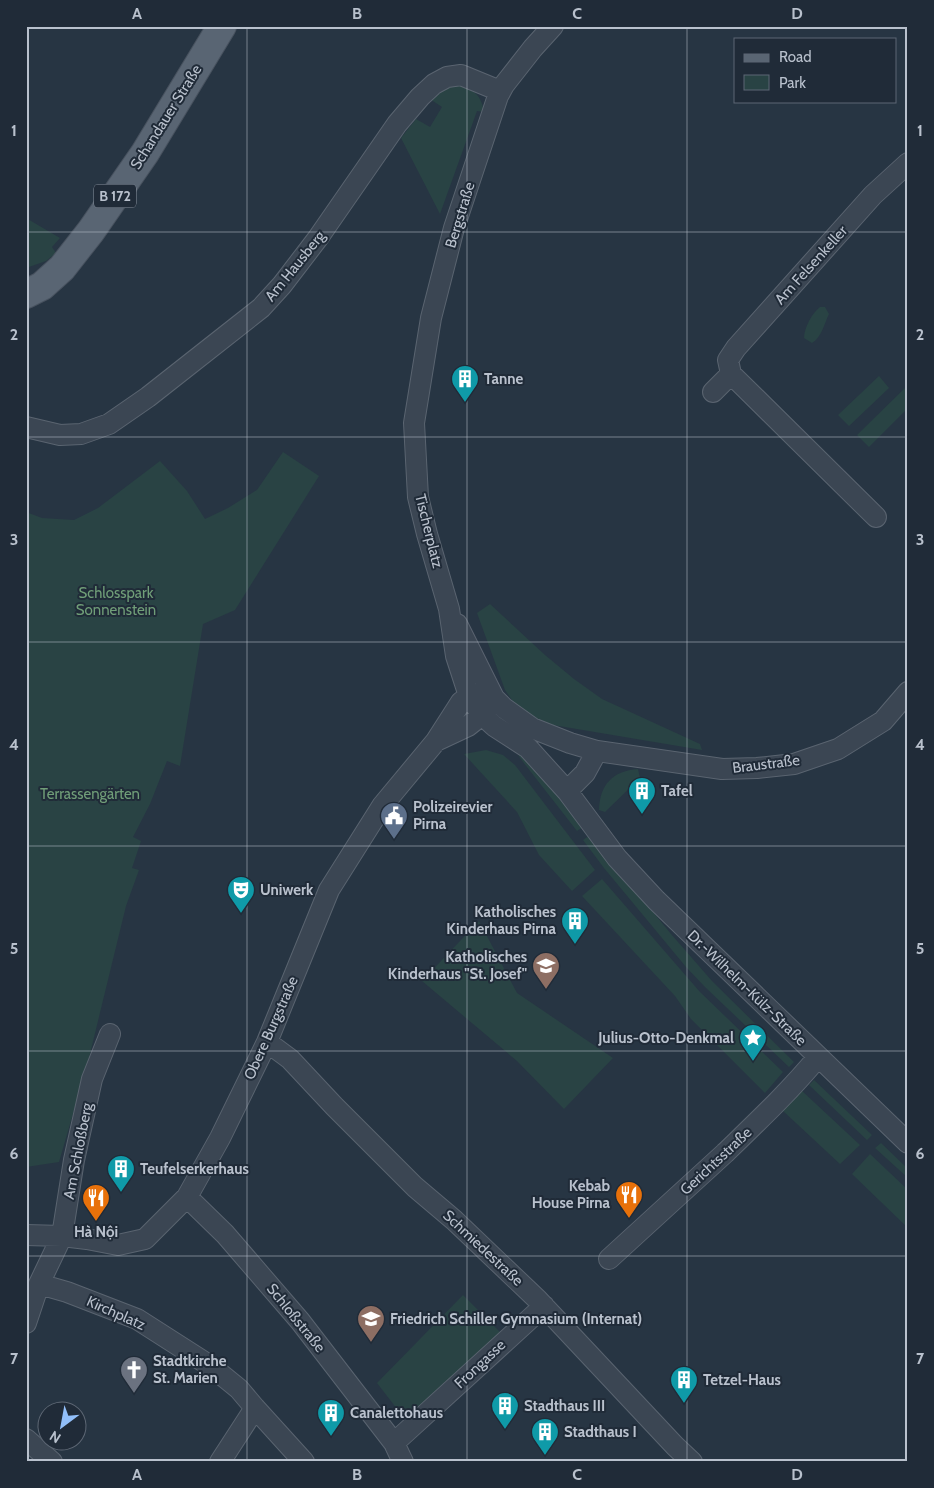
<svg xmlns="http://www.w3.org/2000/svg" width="934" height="1488" viewBox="0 0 934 1488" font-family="Cabin,sans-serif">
  <rect width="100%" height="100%" fill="#273543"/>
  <path fill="#294344" d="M453 83C471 89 481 92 484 112L477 111 440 214 401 138 416 119 430 127 442 107 430 99 443 85Z
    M26 218 60 238 52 247 56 253 46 261 26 268Z
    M820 307H825L829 314C824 324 822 337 812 343L804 338C804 328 812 313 820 307Z
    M879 376 889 388 849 426 838 415Z
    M906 387 908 388V408L869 447 857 435Z
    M283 452 319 476 235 610 203 624 180 766 167 761 150 804 133 837 141 841 132 868 139 870 126 906 88 1062 59 1162 26 1167V512L42 518 74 520 98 508 160 461 187 491 205 519 228 508 257 490Z
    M490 604 545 655 574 679 602 699 700 744 702 750 553 725 529 715 514 703 505 690 477 613Z
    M486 750 503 755 515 765 595 870 572 891 539 855 517 812 464 754Z
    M521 752 526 755 583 827 577 831 520 758 518 754Z
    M638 769 640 778 605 812 599 810C600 785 612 771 638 769Z
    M590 835 671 934 712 981 794 1062 789 1067 705 987 686 967 604 868 583 840Z
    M602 879 700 992 783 1072 765 1093 691 1019 675 996 582 896Z
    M479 921 517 993 613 1058 564 1109 517 1061 422 981Z
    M814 1080 872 1135 867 1140 809 1085Z
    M801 1090 860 1145 840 1164 782 1110Z
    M881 1143 908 1169V1178L875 1148Z
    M870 1154 908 1190V1228L852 1174Z
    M463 1295 503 1335 414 1418H404L377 1383Z"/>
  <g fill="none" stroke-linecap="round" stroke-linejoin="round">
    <defs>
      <path id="street" d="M553 26 533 48 504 85 498 96 454 228 431 318 414 423 418 497 427 534 449 609 456 656 469 696 482 715 494 726 528 748 567 791 617 858 656 900 908 1143
        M713 392 731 374
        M26 427 60 435 81 434 109 424 148 397 261 308 282 285 318 238 397 124 420 97 434 84 447 77 461 75 500 91
        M876 517 731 374 728 360 736 348 873 195 908 163
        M457 624 494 698 504 708 532 728 570 743 597 751
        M567 791 585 773 597 751 722 769 757 768 794 764 838 749 883 721 908 692
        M267 1042 290 1059 334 1106 415 1187 454 1220 538 1300 675 1446 692 1462
        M187 1197 225 1234 300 1321 394 1443 403 1462
        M26 1235 62 1236 87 1239 118 1245 145 1239 187 1197 220 1138 267 1042 329 890 382 806 436 741 461 702 469 696 474 694 494 698 482 715 468 726 436 741
        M609 1259C647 1224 686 1189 725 1153 757 1122 789 1092 818 1057
        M39 1284 67 1292 137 1319 212 1367 239 1389 255 1408 304 1462
        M26 1323 39 1284 62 1236 74 1160 92 1079 110 1034
        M26 1439 52 1462
        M394 1443 544 1306
        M220 1462 255 1408"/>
      <path id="primary" d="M26 294 42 286 62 268 91 231 145 153 222 26"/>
    </defs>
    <use href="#street" stroke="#5a6470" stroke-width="22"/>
    <use href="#primary" stroke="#48525f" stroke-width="30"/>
    <use href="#street" stroke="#3b4653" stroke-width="20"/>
    <use href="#primary" stroke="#596573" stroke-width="28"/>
  </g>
  <path fill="none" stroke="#b9c1cd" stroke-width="1" stroke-opacity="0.55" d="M247 26V1462M467 26V1462M687 26V1462M26 232H908M26 437H908M26 642H908M26 846H908M26 1051H908M26 1256H908"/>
  <defs>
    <symbol id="building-pin" viewBox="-11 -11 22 30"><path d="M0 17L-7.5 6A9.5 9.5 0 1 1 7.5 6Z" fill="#0f9aa8" stroke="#202b38"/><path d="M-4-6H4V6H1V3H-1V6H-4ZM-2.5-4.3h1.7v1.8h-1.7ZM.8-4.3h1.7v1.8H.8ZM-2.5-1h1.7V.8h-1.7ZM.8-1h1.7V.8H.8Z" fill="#fff"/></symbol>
    <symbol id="civic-pin" viewBox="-11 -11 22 30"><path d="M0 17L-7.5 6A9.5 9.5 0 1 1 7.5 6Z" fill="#5c6f8a" stroke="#202b38"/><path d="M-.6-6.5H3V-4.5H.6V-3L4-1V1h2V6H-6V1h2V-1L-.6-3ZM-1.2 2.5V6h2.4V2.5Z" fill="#fff"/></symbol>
    <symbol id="theatre-pin" viewBox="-11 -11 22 30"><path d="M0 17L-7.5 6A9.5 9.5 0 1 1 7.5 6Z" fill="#0f9aa8" stroke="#202b38"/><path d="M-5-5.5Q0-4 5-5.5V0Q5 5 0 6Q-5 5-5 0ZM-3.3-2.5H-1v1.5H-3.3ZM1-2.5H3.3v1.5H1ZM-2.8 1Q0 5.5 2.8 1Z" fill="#fff"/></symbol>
    <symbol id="school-pin" viewBox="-11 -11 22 30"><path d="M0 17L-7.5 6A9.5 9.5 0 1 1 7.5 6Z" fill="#8d6e63" stroke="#202b38"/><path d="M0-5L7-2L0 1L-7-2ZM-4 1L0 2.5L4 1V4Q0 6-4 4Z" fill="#fff"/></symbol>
    <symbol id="sight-pin" viewBox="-11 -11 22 30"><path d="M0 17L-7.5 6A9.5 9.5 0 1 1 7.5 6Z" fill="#0f9aa8" stroke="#202b38"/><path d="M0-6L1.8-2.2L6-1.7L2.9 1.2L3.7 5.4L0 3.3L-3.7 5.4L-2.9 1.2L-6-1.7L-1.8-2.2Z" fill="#fff"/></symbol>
    <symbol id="restaurant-pin" viewBox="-11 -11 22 30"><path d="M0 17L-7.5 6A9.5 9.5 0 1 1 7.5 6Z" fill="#e8710a" stroke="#202b38"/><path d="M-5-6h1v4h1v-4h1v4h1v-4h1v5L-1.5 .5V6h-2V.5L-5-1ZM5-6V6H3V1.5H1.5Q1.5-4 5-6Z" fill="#fff"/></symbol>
    <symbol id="church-pin" viewBox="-11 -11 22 30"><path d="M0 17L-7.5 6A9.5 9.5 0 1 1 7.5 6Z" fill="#6b7280" stroke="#202b38"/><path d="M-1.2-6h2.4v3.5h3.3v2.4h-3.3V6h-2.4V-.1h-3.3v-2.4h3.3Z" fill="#fff"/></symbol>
  </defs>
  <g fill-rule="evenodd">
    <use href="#building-pin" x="449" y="363" width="32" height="43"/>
    <use href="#building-pin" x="626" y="775" width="32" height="43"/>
    <use href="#civic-pin" x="378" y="800" width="32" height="43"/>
    <use href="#theatre-pin" x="225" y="874" width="32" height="43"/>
    <use href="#building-pin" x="559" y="905" width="32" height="43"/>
    <use href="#school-pin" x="530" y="950" width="32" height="43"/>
    <use href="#sight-pin" x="737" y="1022" width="32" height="43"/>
    <use href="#building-pin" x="105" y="1153" width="32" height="43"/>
    <use href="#restaurant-pin" x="613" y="1179" width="32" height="43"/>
    <use href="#restaurant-pin" x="80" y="1182" width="32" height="43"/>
    <use href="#school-pin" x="355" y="1303" width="32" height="43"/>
    <use href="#church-pin" x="118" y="1354" width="32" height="43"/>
    <use href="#building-pin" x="668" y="1364" width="32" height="43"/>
    <use href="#building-pin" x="489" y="1390" width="32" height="43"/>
    <use href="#building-pin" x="315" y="1397" width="32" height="43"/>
    <use href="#building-pin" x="529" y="1416" width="32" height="43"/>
  </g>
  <g text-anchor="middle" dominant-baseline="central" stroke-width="4" stroke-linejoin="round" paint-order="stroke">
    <rect fill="#202b38" stroke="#8b94a0" stroke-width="1" x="94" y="184.5" width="42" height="23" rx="4"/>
    <g font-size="14" font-weight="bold" fill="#b9c1cd">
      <text x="115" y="196">B 172</text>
    </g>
    <g font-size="15" fill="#b9c1cd" stroke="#202b38">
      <text transform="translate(166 117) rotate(-58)">Schandauer Straße</text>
      <text transform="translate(460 215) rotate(-73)">Bergstraße</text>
      <text transform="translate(811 265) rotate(-48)">Am Felsenkeller</text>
      <text transform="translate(295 266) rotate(-51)">Am Hausberg</text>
      <text transform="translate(429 531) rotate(76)">Tischerplatz</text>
      <text transform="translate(766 764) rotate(-7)">Braustraße</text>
      <text transform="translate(747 988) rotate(44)">Dr.-Wilhelm-Külz-Straße</text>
      <text transform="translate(271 1028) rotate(-66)">Obere Burgstraße</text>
      <text transform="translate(78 1151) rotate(-79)">Am Schloßberg</text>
      <text transform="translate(716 1161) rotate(-43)">Gerichtsstraße</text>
      <text transform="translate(483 1248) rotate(43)">Schmiedestraße</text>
      <text transform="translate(116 1313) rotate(24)">Kirchplatz</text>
      <text transform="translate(296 1318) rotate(51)">Schloßstraße</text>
      <text transform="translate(480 1364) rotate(-43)">Frongasse</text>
    </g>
    <g font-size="15" font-weight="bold" fill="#b9c1cd" stroke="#202b38" text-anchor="start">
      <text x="484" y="379">Tanne</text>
      <text x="661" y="791">Tafel</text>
      <text x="413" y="807">Polizeirevier<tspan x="413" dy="17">Pirna</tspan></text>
      <text x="260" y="890">Uniwerk</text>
      <text x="556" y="912" text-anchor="end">Katholisches<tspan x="556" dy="17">Kinderhaus Pirna</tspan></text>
      <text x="527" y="957" text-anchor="end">Katholisches<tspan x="527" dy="17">Kinderhaus "St. Josef"</tspan></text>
      <text x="734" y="1038" text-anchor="end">Julius-Otto-Denkmal</text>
      <text x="140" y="1169">Teufelserkerhaus</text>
      <text x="610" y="1186" text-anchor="end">Kebab<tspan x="610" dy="17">House Pirna</tspan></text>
      <text x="96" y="1232" text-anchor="middle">Hà Nội</text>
      <text x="390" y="1319">Friedrich Schiller Gymnasium (Internat)</text>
      <text x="153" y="1361">Stadtkirche<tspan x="153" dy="17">St. Marien</tspan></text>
      <text x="703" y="1380">Tetzel-Haus</text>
      <text x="524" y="1406">Stadthaus III</text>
      <text x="350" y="1413">Canalettohaus</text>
      <text x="564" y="1432">Stadthaus I</text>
    </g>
    <g font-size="15" fill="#709e78" stroke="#202b38">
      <text x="116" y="593">Schlosspark<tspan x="116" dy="17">Sonnenstein</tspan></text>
      <text x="90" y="794">Terrassengärten</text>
    </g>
  </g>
  <rect width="934" height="1488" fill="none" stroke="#202b38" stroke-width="55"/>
  <rect x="734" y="38" width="162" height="65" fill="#202b38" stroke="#5d6774"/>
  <rect x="744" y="54" width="25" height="8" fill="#596573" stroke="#5d6774"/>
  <text x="779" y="62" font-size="15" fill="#b9c1cd">Road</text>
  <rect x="744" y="75" width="25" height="15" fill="#294344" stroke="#5d6774"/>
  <text x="779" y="88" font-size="15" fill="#b9c1cd">Park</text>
  <g transform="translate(62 1426) rotate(212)"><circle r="24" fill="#202b38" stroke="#5d6774"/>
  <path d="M0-4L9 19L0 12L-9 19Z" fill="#91bff9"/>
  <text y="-8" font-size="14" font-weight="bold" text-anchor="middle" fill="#b9c1cd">N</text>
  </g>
  <rect x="28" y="28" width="878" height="1432" fill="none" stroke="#b9c1cd" stroke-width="2"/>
  <g font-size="16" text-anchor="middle" font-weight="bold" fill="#b9c1cd">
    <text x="137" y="19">A</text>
    <text x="357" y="19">B</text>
    <text x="577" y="19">C</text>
    <text x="797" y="19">D</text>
    <text x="14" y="136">1</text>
    <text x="920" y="136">1</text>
    <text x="14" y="340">2</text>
    <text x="920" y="340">2</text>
    <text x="14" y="545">3</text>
    <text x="920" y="545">3</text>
    <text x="14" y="750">4</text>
    <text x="920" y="750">4</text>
    <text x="14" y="954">5</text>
    <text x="920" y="954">5</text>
    <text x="14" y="1159">6</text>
    <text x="920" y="1159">6</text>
    <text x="14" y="1364">7</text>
    <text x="920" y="1364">7</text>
    <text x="137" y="1480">A</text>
    <text x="357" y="1480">B</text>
    <text x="577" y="1480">C</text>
    <text x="797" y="1480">D</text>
  </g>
</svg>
